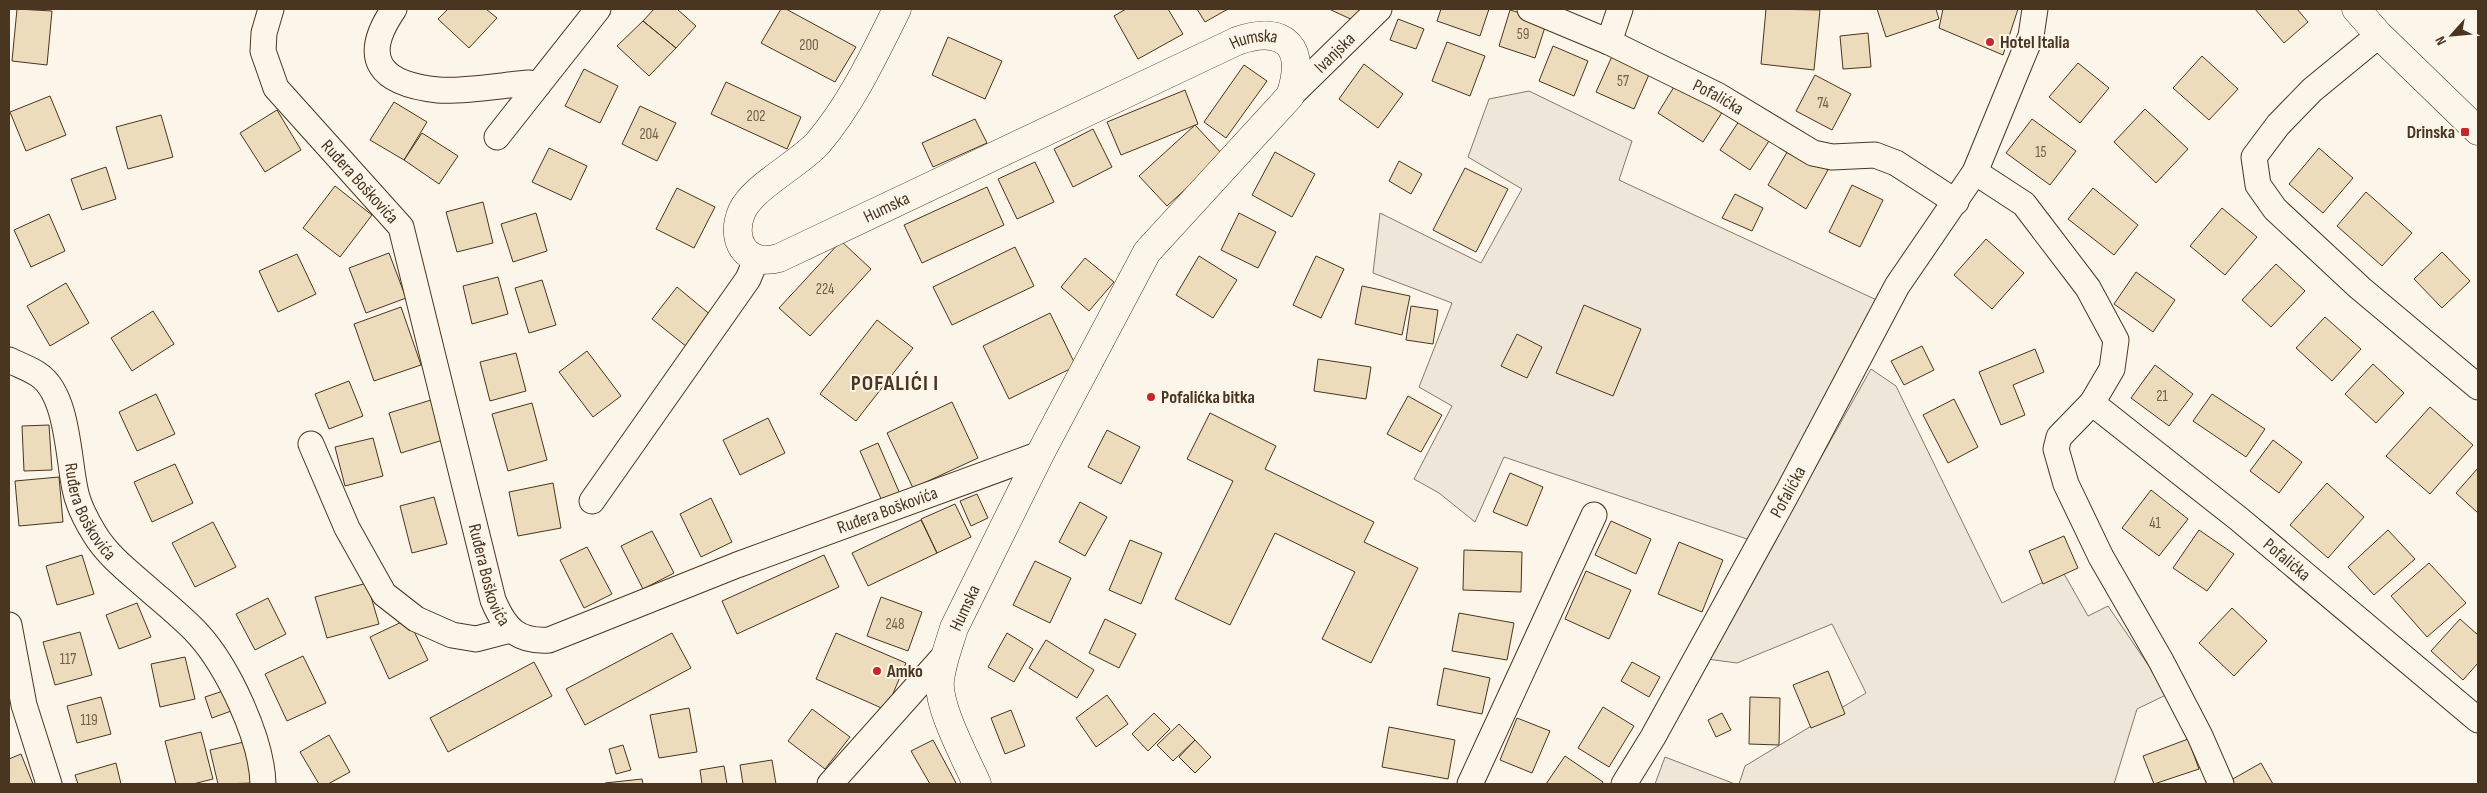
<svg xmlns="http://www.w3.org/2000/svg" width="2487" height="793" viewBox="0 0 2487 793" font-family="'Sofia Sans Condensed',sans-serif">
  <rect width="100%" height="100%" fill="#fbf6e9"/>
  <path fill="#ede6d9" stroke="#887966" d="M1529 91 1632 141 1619 180 1881 302 1750 540 1504 457 1475 522 1439 493 1414 479 1452 406 1419 387 1452 303 1373 273 1380 213 1481 263 1522 189 1468 157 1489 99Z
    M1871 369 1896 386 2002 603 2063 572 2088 616 2108 606 2168 694 2137 709 2114 784H1739L1745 766 1866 693 1832 624 1737 663 1707 659Z
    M1665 757 1735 784H1655Z"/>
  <path fill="#ecdcbc" stroke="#4a3520" d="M17 9 52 11 47 65 12 61Z
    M448 9H486L497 18 469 48 438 19Z
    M654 9H677L696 26 676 48 643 21Z
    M781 9H786L856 47 835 82 761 43Z
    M1126 9H1168L1183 34 1138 59 1114 16Z
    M1197 9H1228L1205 22Z
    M1329 9H1363L1357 22Z
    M1441 9H1489L1480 36 1437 21Z
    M1766 9 1820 10 1814 70 1761 64Z
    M1877 9H1936L1939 19 1886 37Z
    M1943 9H2018L2003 55 1939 28Z
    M2255 9H2297L2308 22 2284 43Z
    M1510 10 1547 21 1535 58 1499 46Z
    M1398 19 1424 29 1416 49 1390 40Z
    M643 21 676 48 649 76 617 46Z
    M1868 33 1871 67 1843 69 1840 36Z
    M948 37 1002 61 985 99 932 75Z
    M1447 42 1485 56 1470 96 1432 81Z
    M1553 46 1588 61 1574 96 1539 81Z
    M1613 54 1651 70 1634 109 1596 92Z
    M2202 56 2238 89 2209 120 2173 88Z
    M2078 63 2109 88 2080 123 2049 97Z
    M1364 64 1403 94 1378 128 1339 99Z
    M1244 65 1267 81 1226 138 1204 122Z
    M584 69 618 86 600 123 565 106Z
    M1815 75 1851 94 1832 130 1796 111Z
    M726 82 801 117 787 149 711 114Z
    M1677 82 1723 111 1703 142 1658 113Z
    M1185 90 1198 124 1121 155 1107 122Z
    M50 96 66 135 26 151 10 112Z
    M394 102 427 122 404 160 370 140Z
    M640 106 676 123 657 161 622 144Z
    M2145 109 2188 149 2156 183 2114 142Z
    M277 110 301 150 265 172 240 133Z
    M161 115 173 157 128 169 116 127Z
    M1741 118 1771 138 1750 170 1720 150Z
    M975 119 987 143 933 167 922 143Z
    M2032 119 2076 151 2050 185 2006 153Z
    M1195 125 1223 155 1167 206 1139 176Z
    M1093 129 1112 167 1073 187 1054 149Z
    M422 133 458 156 439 184 404 160Z
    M1790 147 1828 170 1806 209 1768 185Z
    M549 148 587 166 571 200 532 182Z
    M2319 148 2353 178 2323 213 2289 184Z
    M1275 152 1315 174 1292 217 1252 195Z
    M1399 161 1422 174 1411 194 1389 181Z
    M1035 162 1054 202 1017 219 998 179Z
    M106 167 116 199 82 210 71 179Z
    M1465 168 1508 189 1476 252 1433 230Z
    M1852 185 1883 200 1860 247 1829 232Z
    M335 186 372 215 340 257 303 228Z
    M987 187 1004 225 922 263 904 225Z
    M677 188 715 207 694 248 656 229Z
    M2093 188 2138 225 2114 255 2068 219Z
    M2366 192 2412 233 2382 266 2337 226Z
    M1735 194 1763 208 1752 231 1722 218Z
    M483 202 493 243 457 252 446 212Z
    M2222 208 2257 237 2225 275 2190 246Z
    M536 213 547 251 513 262 501 224Z
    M1239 213 1276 232 1258 268 1221 250Z
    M49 214 65 251 31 267 14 230Z
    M1986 239 2024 273 1992 309 1954 275Z
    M841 241 871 269 810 336 779 308Z
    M1015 247 1034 286 952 325 933 287Z
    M2442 252 2470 281 2442 308 2414 279Z
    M389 253 406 298 366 313 349 268Z
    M297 254 316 294 278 312 259 271Z
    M1199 256 1237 280 1213 318 1176 295Z
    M1316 256 1344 269 1321 318 1293 305Z
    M1085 258 1114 282 1089 311 1061 287Z
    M2276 264 2305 291 2271 327 2242 300Z
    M2136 272 2175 300 2153 332 2114 304Z
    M498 277 508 314 472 324 463 286Z
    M542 280 556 325 529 333 515 288Z
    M66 283 89 323 50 346 27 306Z
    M1362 286 1410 296 1402 335 1355 324Z
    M677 287 712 316 687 347 652 319Z
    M1584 305 1641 329 1613 396 1556 373Z
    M1411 306 1438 310 1433 344 1406 340Z
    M401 307 421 365 374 381 354 324Z
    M153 311 174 344 132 371 111 338Z
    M1050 313 1076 366 1009 399 983 346Z
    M2325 317 2361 349 2332 381 2296 348Z
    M877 320 913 348 856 421 820 394Z
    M1517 334 1542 347 1527 378 1501 366Z
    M1922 346 1934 370 1904 385 1891 361Z
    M2035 349 2044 372 2013 385 2025 415 2001 425 1979 372Z
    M587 351 621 396 593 417 559 372Z
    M516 353 526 391 490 401 480 362Z
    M1318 359 1371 367 1366 399 1314 391Z
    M2373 364 2404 393 2376 423 2345 394Z
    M2155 365 2193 394 2169 426 2131 398Z
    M349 381 363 416 329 429 315 394Z
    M156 394 175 434 137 451 119 412Z
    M2212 394 2265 429 2246 457 2193 421Z
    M1408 396 1442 415 1421 452 1387 434Z
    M1954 399 1978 447 1948 463 1923 415Z
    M431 400 443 440 401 453 389 413Z
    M952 402 978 458 913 488 887 433Z
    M532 403 547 460 508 471 492 414Z
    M2430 407 2473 445 2430 494 2386 456Z
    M1210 413 1276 446 1265 469 1374 522 1364 542 1418 568 1371 663 1322 639 1355 572 1275 533 1230 625 1175 599 1233 481 1187 459Z
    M768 418 785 453 740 475 723 440Z
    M49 425 52 470 24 471 22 426Z
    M1107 430 1140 447 1121 484 1088 467Z
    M373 438 383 476 345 486 335 447Z
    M2273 440 2302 462 2279 493 2250 471Z
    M878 443 900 494 882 501 860 451Z
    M175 464 193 503 152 522 134 482Z
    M2478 468V513L2456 493Z
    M1510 473 1543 487 1527 526 1493 512Z
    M59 477 63 522 19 526 15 481Z
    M553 483 561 528 518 536 509 492Z
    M2327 483 2364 517 2328 558 2290 525Z
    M2151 490 2188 519 2159 556 2122 528Z
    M977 494 988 518 971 526 960 501Z
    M434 497 447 544 412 553 400 506Z
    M711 498 732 542 701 557 680 514Z
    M1080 502 1107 517 1085 556 1059 542Z
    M955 504 971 537 937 553 921 519Z
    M921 520 937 553 868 586 852 553Z
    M1611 521 1651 539 1636 574 1595 555Z
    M213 522 236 567 195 587 172 543Z
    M2199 530 2234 554 2207 591 2173 568Z
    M2388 530 2415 559 2374 595 2348 567Z
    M652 531 674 573 643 589 621 546Z
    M2064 536 2078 568 2043 584 2029 551Z
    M1130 540 1162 553 1141 604 1109 590Z
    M1679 542 1723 560 1702 612 1658 594Z
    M587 547 612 594 584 608 560 560Z
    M1464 550 1522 552 1521 592 1463 590Z
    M82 555 94 594 57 605 46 566Z
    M824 555 839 587 737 634 722 601Z
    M1035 561 1071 578 1050 623 1013 605Z
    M2429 563 2466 603 2427 637 2391 596Z
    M1586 571 1631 590 1609 639 1565 619Z
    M367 583 379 624 327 638 315 597Z
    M881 597 922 612 908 651 867 636Z
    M268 598 286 634 255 650 236 614Z
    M137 603 151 637 119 649 106 615Z
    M2232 608 2267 641 2234 676 2199 643Z
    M1459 613 1514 623 1507 660 1452 651Z
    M408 619 428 660 389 679 370 637Z
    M1105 619 1136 634 1119 668 1089 653Z
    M2460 619 2478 635V663L2463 680 2431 651Z
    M80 632 92 675 55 685 43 642Z
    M672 633 691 668 585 725 566 689Z
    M836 633 906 663 886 710 816 679Z
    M1007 633 1033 649 1014 682 988 667Z
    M1046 640 1094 670 1077 698 1029 668Z
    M303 656 326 703 287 721 265 674Z
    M185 657 195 699 160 707 151 664Z
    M534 662 552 696 448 752 430 718Z
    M1632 662 1660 677 1649 697 1621 681Z
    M1444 668 1490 678 1482 714 1437 705Z
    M1828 671 1845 714 1811 728 1793 685Z
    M226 690 234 710 212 718 205 697Z
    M1107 695 1128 724 1096 747 1076 718Z
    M101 697 111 734 77 743 67 706Z
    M1750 697 1780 698 1779 745 1749 744Z
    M1603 707 1634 726 1609 767 1578 748Z
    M689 708 697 752 659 758 650 715Z
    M812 709 850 737 825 769 788 741Z
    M1011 710 1025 746 1005 754 991 718Z
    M1154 713 1170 729 1148 751 1132 734Z
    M1722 713 1731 730 1716 737 1708 720Z
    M1517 718 1550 731 1532 773 1500 760Z
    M1179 724 1195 740 1173 761 1157 745Z
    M1389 727 1455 740 1448 779 1382 767Z
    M201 732 213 779 193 784H176L165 741Z
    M329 735 350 772 328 784H319L300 752Z
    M2188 739 2199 769 2154 784 2143 756Z
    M933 740 956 783 955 784H930L911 751Z
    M1195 740 1211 757 1195 773 1179 757Z
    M244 742 254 783 218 784 210 750Z
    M623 745 631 770 616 774 609 749Z
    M21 754 33 784H9V759Z
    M1565 756 1603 782 1602 784H1546Z
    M772 760 776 784H743L740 765Z
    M116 763 121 784H78L75 775Z
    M2261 763 2273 784H2234L2231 780Z
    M724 766 727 784H702L700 770Z
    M642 779 643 784H605V783Z"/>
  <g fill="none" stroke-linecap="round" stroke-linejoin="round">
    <defs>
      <g id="minor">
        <path id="s1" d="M271 9 264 33 263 51 276 88 401 227 493 600C505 629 518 642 549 640L737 565 1040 454"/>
        <path d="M394 9C359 60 381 84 438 90 462 92 504 85 529 83L538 85"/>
        <path id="s2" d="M1530 9 1609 42 1717 95 1813 153 1832 157 1875 155 1896 163 1956 202"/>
        <path d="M2379 35 2312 90 2278 125 2254 157 2258 185 2275 209 2360 288 2478 387"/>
        <path d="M1609 42 1620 9"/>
        <path id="s3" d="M1290 96 1379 9"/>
        <path d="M497 137 598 9"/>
        <path d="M1975 172 2024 204 2088 288 2116 340 2112 369 2092 403 2059 437 2056 449 2066 484 2101 557 2161 661 2200 736 2221 784"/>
        <path id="s4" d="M9 360C19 365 31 369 39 375 68 395 68 457 75 489 78 505 86 520 94 533 108 557 133 575 153 593 168 606 184 619 198 634 228 667 262 739 263 784"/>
        <path id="s5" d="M2092 403 2239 519 2478 720"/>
        <path d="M311 444 347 528 384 594 416 619 452 635 476 639 510 630"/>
        <path d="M592 501 748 279 756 260"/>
        <path d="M9 625 24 705 49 784"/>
        <path d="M830 784 945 655"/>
        <path d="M1470 784 1594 515"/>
        <path id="s6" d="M1624 784 1653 737 1790 488 1897 286 1975 172 2031 36 2035 9"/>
      </g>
      <g id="tertiary">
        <path id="s7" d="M897 9C874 55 852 103 818 143 799 164 753 187 742 211 729 241 747 267 779 258L1237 41C1286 24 1307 48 1290 96L1147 252 1040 454 954 628C949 645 942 662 940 680 937 706 966 759 977 784"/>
      </g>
      <path id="secondary" d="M2356 9 2379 35 2478 131"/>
    </defs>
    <use href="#minor" stroke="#4a3520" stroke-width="27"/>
    <use href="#tertiary" stroke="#4a3520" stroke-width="29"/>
    <use href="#secondary" stroke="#4a3520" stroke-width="29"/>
    <use href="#minor" stroke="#fbf6e9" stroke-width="25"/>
    <use href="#tertiary" stroke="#fbf6e9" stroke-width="28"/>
    <use href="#secondary" stroke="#fbf6e9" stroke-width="28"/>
  </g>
  <g fill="#c62828" stroke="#fbf6e9" stroke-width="2">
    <circle cx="1990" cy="42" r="5"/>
    <rect x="2460" y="127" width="10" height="10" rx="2.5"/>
    <circle cx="1151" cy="397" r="5"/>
    <circle cx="877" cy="671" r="5"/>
  </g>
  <g text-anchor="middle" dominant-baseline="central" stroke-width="4" stroke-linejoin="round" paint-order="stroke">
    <g font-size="15" fill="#725f47">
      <text x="1523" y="34">59</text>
      <text x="809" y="45">200</text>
      <text x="1623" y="81">57</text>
      <text x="1823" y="103">74</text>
      <text x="756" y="116">202</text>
      <text x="649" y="134">204</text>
      <text x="2041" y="152">15</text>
      <text x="825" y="289">224</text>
      <text x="2162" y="396">21</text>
      <text x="2155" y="523">41</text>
      <text x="895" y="624">248</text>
      <text x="68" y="659">117</text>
      <text x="89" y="720">119</text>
    </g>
    <g font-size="18" font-weight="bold" fill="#4a3520" stroke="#fbf6e9" text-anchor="start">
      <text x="2000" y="42">Hotel Italia</text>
      <text x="2455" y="132" text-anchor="end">Drinska</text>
      <text x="1161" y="397">Pofalićka bitka</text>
      <text x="887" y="671">Amko</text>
    </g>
    <g font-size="18" fill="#4a3520" stroke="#fbf6e9">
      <text stroke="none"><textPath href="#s7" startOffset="861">Humska</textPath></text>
      <text stroke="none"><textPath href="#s3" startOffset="62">Ivanjska</textPath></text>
      <text stroke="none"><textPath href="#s2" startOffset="208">Pofalićka</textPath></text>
      <text stroke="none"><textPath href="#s1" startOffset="208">Ruđera Boškovića</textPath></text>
      <text stroke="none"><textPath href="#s7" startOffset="456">Humska</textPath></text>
      <text stroke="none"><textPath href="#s6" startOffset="335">Pofalićka</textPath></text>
      <text stroke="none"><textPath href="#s4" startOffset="182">Ruđera Boškovića</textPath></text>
      <text stroke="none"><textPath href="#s1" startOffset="1091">Ruđera Boškovića</textPath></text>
      <text stroke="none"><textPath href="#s5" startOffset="250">Pofalićka</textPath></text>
      <text stroke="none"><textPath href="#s1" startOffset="628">Ruđera Boškovića</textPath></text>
      <text transform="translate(965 608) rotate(-65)">Humska</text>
    </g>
    <g font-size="22" font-weight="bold" letter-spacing="1" fill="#4a3520" stroke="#fbf6e9">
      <text x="895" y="383">POFALIĆI I</text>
    </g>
  </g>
  <rect width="2487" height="793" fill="none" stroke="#4a3520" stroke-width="20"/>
  <g transform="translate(2452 35) rotate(243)" stroke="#fbf6e9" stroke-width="4" paint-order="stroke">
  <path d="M0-4L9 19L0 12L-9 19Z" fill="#4a3520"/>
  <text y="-8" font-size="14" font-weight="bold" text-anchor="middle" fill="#4a3520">N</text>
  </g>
</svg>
